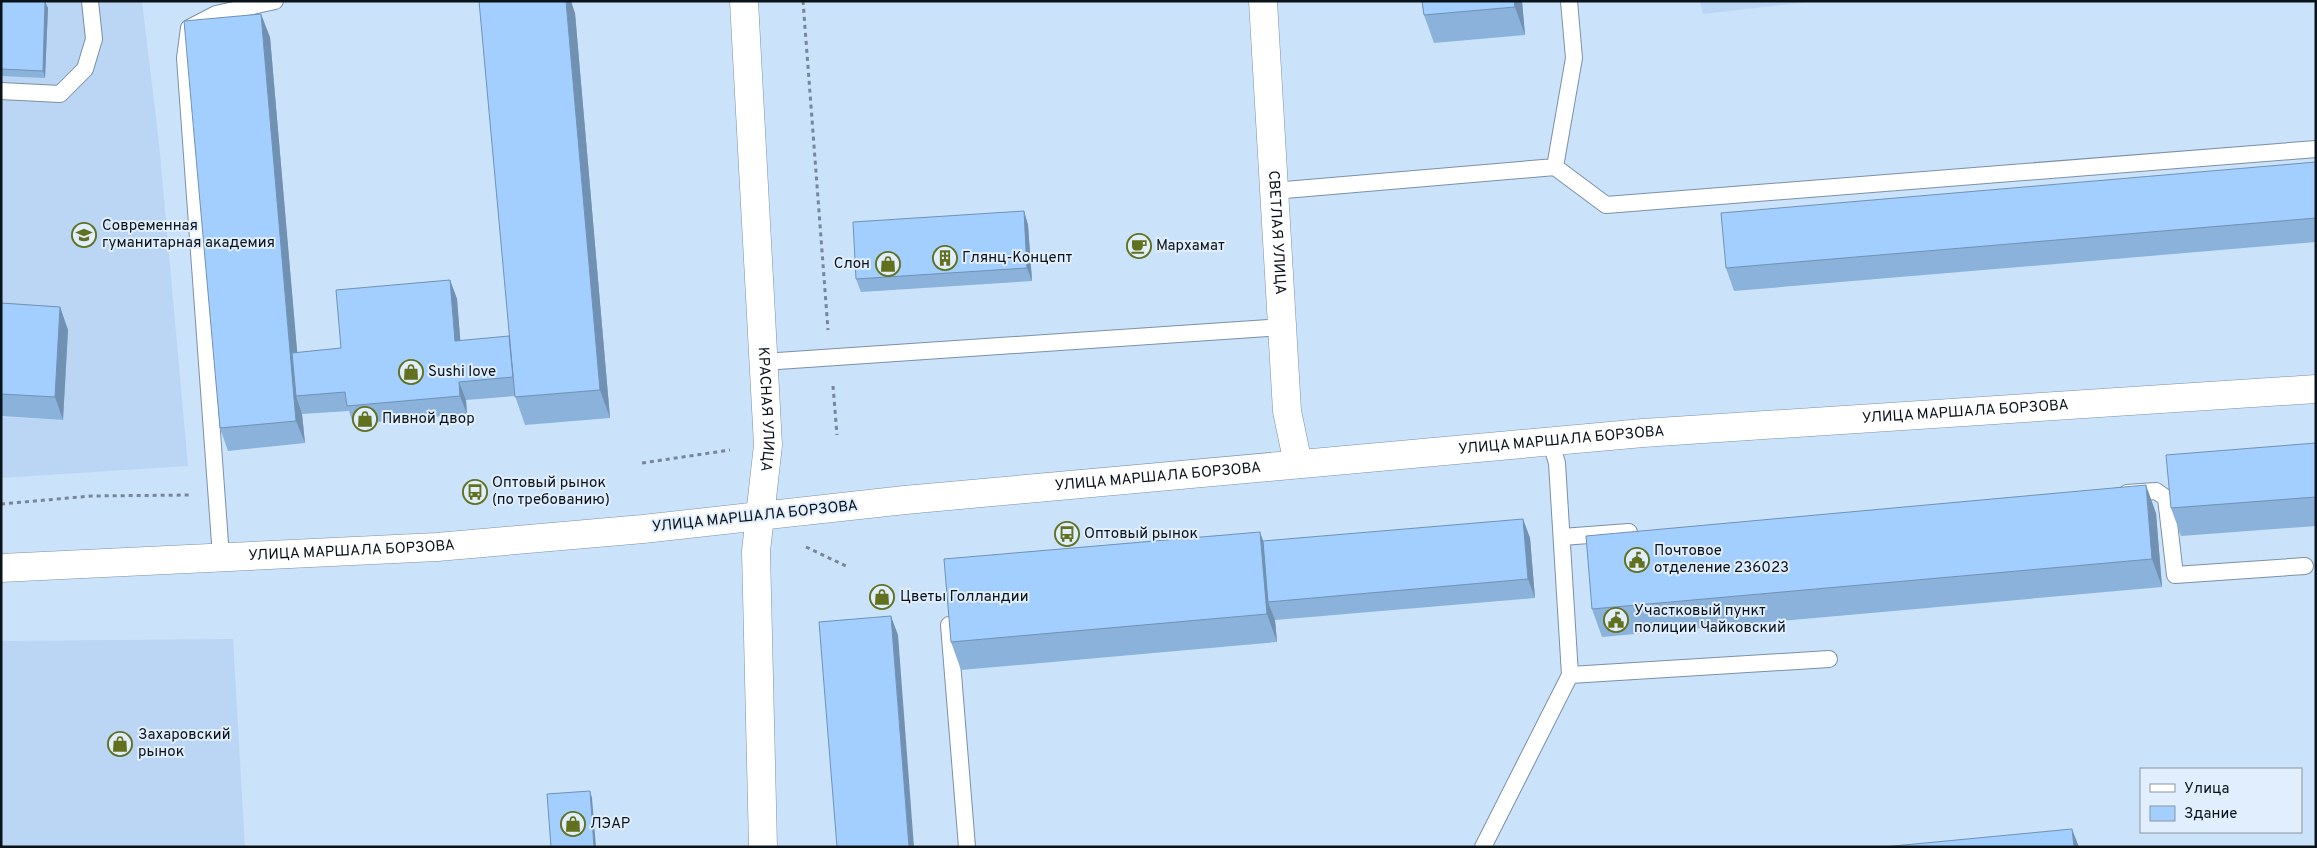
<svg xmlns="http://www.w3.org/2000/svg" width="2317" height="848" viewBox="0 0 2317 848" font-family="Overpass,sans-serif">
  <rect width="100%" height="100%" fill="#cbe2fb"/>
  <path fill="#bad6f4" d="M1 1H142L159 143 188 466 1 478V417L63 420 68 330 1 326Z
    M1700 1H1818L1703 14Z
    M233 639 245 847H1V641Z"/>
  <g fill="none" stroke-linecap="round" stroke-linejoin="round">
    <defs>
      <path id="service" d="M1 91 60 94 85 69 94 39 90 1
        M1555 167 1606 205 2316 149
        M1273 191 1555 167 1574 58 1569 1
        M763 362 1282 327
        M2127 493 2156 491 2166 498 2175 575 2305 566
        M1562 537 1629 532
        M221 557 185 58 189 28 216 14 275 1
        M949 625 967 847
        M1570 675 1829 659
        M1483 847 1570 675 1557 463 1551 443"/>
      <g id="minor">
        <path id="s1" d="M1263 1 1287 411 1298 464"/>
      </g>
      <path id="tertiary" d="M760 516 756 551 763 847"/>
      <g id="secondary">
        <path id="s2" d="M1 568 437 547 643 529 760 516"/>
      </g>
      <g id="primary">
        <path id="s3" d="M744 1 768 445 760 516 905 500 1643 433 2316 389"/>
      </g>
    </defs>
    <use href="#service" stroke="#7b90a7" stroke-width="18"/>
    <use href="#minor" stroke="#7b90a7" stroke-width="29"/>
    <use href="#tertiary" stroke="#7b90a7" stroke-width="29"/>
    <use href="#secondary" stroke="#7b90a7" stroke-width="29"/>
    <use href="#primary" stroke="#7b90a7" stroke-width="29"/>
    <path stroke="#778799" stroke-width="3" stroke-dasharray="4 4" stroke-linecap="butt" d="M803 1 828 330
      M833 386 837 435
      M642 463 730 450
      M1 504 91 496 190 495
      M806 547 848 567"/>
    <use href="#service" stroke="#fff" stroke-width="16"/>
    <use href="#minor" stroke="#fff" stroke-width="28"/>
    <use href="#tertiary" stroke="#fff" stroke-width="28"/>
    <use href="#secondary" stroke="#fff" stroke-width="28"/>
    <use href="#primary" stroke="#fff" stroke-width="28"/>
  </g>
  <path fill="#8bb2db" d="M1 1 48 8 45 78 1 76Z
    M1422 1H1522L1525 35 1434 43 1424 15Z
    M575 13 610 418 525 425 515 396 466 400 467 414 353 424 349 411 302 414 305 443 228 451 220 428 270 37 297 353 341 348 450 280 457 299 460 341 509 336Z
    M2316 162V242L1734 291 1726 268Z
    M1024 211 1028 225 1032 281 861 292 856 279Z
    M1 303 60 307 68 330 63 420 1 416Z
    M2316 443V526L2181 536 2171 508Z
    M2156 513 2162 587 1602 637 1592 609Z
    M1523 519 1530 538 1535 598 1275 620 1277 642 961 670 951 642Z"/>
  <path fill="#7191b2" d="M45 1 48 8 45 78 43 71Z
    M566 1H571L575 13 610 418 600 390Z
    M1514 1H1522L1525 35 1515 7Z
    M261 14 270 37 301 396H296L302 414 305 443 296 421Z
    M1024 211 1028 225 1032 281 1027 268Z
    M450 280 457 299 462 360 455 341Z
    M60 307 68 330 63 420 55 397Z
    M459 382 466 400 467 414 460 396Z
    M2146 485 2156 513 2162 587 2152 559Z
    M1523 519 1530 538 1535 598 1528 579Z
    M1260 532 1270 560 1268 602 1275 620 1277 642 1267 614Z
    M891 616 898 635 914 847H909Z
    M590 791 592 798 596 847H594Z
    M2072 829 2079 847H2074Z"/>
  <path fill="#a2cfff" stroke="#7191b2" d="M1 1H45L43 71 1 69Z
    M479 1H566L600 390 515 397Z
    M1422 1H1514L1515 7 1424 15Z
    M261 14 296 421 220 428 184 21Z
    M2316 162V218L1726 268 1721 213Z
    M1024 211 1027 268 856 279 853 222Z
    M450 280 455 341 509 336 513 377 459 382 460 396 347 406 345 392 296 396 292 353 341 348 336 290Z
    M1 303 60 307 55 397 1 394Z
    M2316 443V497L2171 508 2166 455Z
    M2146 485 2152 559 1592 609 1586 536Z
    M1523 519 1528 579 1268 602 1263 541Z
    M1260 532 1267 614 951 642 944 559Z
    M891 616 909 847H837L819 622Z
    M590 791 594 847H551L547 794Z
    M2072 829 2074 847H1883Z"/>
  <defs>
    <symbol id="university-ring" viewBox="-11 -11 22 22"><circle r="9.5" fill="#e0eefd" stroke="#61711e" stroke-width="1.5"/><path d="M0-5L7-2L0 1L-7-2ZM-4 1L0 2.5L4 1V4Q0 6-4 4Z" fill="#61711e"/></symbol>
    <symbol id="cafe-ring" viewBox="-11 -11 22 22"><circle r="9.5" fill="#e0eefd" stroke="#61711e" stroke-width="1.5"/><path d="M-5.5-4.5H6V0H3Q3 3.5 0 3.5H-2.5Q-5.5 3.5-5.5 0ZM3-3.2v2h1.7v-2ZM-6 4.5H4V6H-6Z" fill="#61711e"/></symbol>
    <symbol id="building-ring" viewBox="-11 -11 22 22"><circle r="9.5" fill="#e0eefd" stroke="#61711e" stroke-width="1.5"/><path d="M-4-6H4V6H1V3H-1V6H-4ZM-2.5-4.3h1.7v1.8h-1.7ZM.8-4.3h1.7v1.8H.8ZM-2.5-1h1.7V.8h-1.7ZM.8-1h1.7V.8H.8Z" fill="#61711e"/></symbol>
    <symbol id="shop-ring" viewBox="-11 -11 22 22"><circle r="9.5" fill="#e0eefd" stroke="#61711e" stroke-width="1.5"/><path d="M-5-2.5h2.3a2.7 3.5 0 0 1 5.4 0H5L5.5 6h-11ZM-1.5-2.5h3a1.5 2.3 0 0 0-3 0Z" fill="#61711e"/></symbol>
    <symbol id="bus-ring" viewBox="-11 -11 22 22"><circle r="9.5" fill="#e0eefd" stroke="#61711e" stroke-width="1.5"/><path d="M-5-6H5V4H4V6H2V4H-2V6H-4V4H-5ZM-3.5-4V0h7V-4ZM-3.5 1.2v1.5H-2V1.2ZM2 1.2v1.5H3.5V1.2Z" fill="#61711e"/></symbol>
    <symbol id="civic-ring" viewBox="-11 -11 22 22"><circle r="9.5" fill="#e0eefd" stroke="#61711e" stroke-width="1.5"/><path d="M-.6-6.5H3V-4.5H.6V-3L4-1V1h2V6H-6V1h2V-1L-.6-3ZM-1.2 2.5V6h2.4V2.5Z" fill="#61711e"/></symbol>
  </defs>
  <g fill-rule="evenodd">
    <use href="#university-ring" x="70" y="221" width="28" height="28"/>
    <use href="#cafe-ring" x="1125" y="232" width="28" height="28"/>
    <use href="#building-ring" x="931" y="244" width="28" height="28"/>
    <use href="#shop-ring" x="874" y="250" width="28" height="28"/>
    <use href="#shop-ring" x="397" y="358" width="28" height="28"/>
    <use href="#shop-ring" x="351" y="405" width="28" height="28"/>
    <use href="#bus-ring" x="461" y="478" width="28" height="28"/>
    <use href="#bus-ring" x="1053" y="520" width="28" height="28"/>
    <use href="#civic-ring" x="1623" y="546" width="28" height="28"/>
    <use href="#shop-ring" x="868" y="583" width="28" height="28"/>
    <use href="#civic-ring" x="1602" y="606" width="28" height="28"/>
    <use href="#shop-ring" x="106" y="730" width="28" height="28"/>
    <use href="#shop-ring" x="559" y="810" width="28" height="28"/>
  </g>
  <g text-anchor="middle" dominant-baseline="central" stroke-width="4" stroke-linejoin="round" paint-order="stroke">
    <g font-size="15" fill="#0a121a" stroke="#e0eefd" text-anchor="start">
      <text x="102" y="226">Современная<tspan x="102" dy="17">гуманитарная академия</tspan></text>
      <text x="1156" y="246">Мархамат</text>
      <text x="962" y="258">Глянц-Концепт</text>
      <text x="870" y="264" text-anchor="end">Слон</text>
      <text x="428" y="372">Sushi love</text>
      <text x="382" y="419">Пивной двор</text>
      <text x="492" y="483">Оптовый рынок<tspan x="492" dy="17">(по требованию)</tspan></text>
      <text x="1084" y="534">Оптовый рынок</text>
      <text x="1654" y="551">Почтовое<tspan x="1654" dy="17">отделение 236023</tspan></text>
      <text x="900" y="597">Цветы Голландии</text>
      <text x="1634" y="611">Участковый пункт<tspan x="1634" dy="17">полиции Чайковский</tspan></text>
      <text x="138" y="735">Захаровский<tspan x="138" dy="17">рынок</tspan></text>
      <text x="590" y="824">ЛЭАР</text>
    </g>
    <g font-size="15" fill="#0a121a" stroke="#e0eefd">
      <text stroke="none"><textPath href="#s1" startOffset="232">СВЕТЛАЯ УЛИЦА</textPath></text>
      <text stroke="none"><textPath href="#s3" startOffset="409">КРАСНАЯ УЛИЦА</textPath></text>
      <text stroke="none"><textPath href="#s3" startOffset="1726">УЛИЦА МАРШАЛА БОРЗОВА</textPath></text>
      <text stroke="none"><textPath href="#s3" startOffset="1321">УЛИЦА МАРШАЛА БОРЗОВА</textPath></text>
      <text stroke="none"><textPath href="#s3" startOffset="916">УЛИЦА МАРШАЛА БОРЗОВА</textPath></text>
      <text transform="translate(755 517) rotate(-6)">УЛИЦА МАРШАЛА БОРЗОВА</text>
      <text stroke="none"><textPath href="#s2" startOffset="351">УЛИЦА МАРШАЛА БОРЗОВА</textPath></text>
    </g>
  </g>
  <rect width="2317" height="848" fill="none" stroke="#0a121a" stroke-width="5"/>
  <rect x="2140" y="768" width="162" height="65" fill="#e0eefd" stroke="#8a96a2"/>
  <rect x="2150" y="784" width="25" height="8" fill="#ffffff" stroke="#8a96a2"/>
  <text x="2184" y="793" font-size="15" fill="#0a121a">Улица</text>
  <rect x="2150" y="806" width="25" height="15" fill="#a2cfff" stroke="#8a96a2"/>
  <text x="2184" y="818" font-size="15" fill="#0a121a">Здание</text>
</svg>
